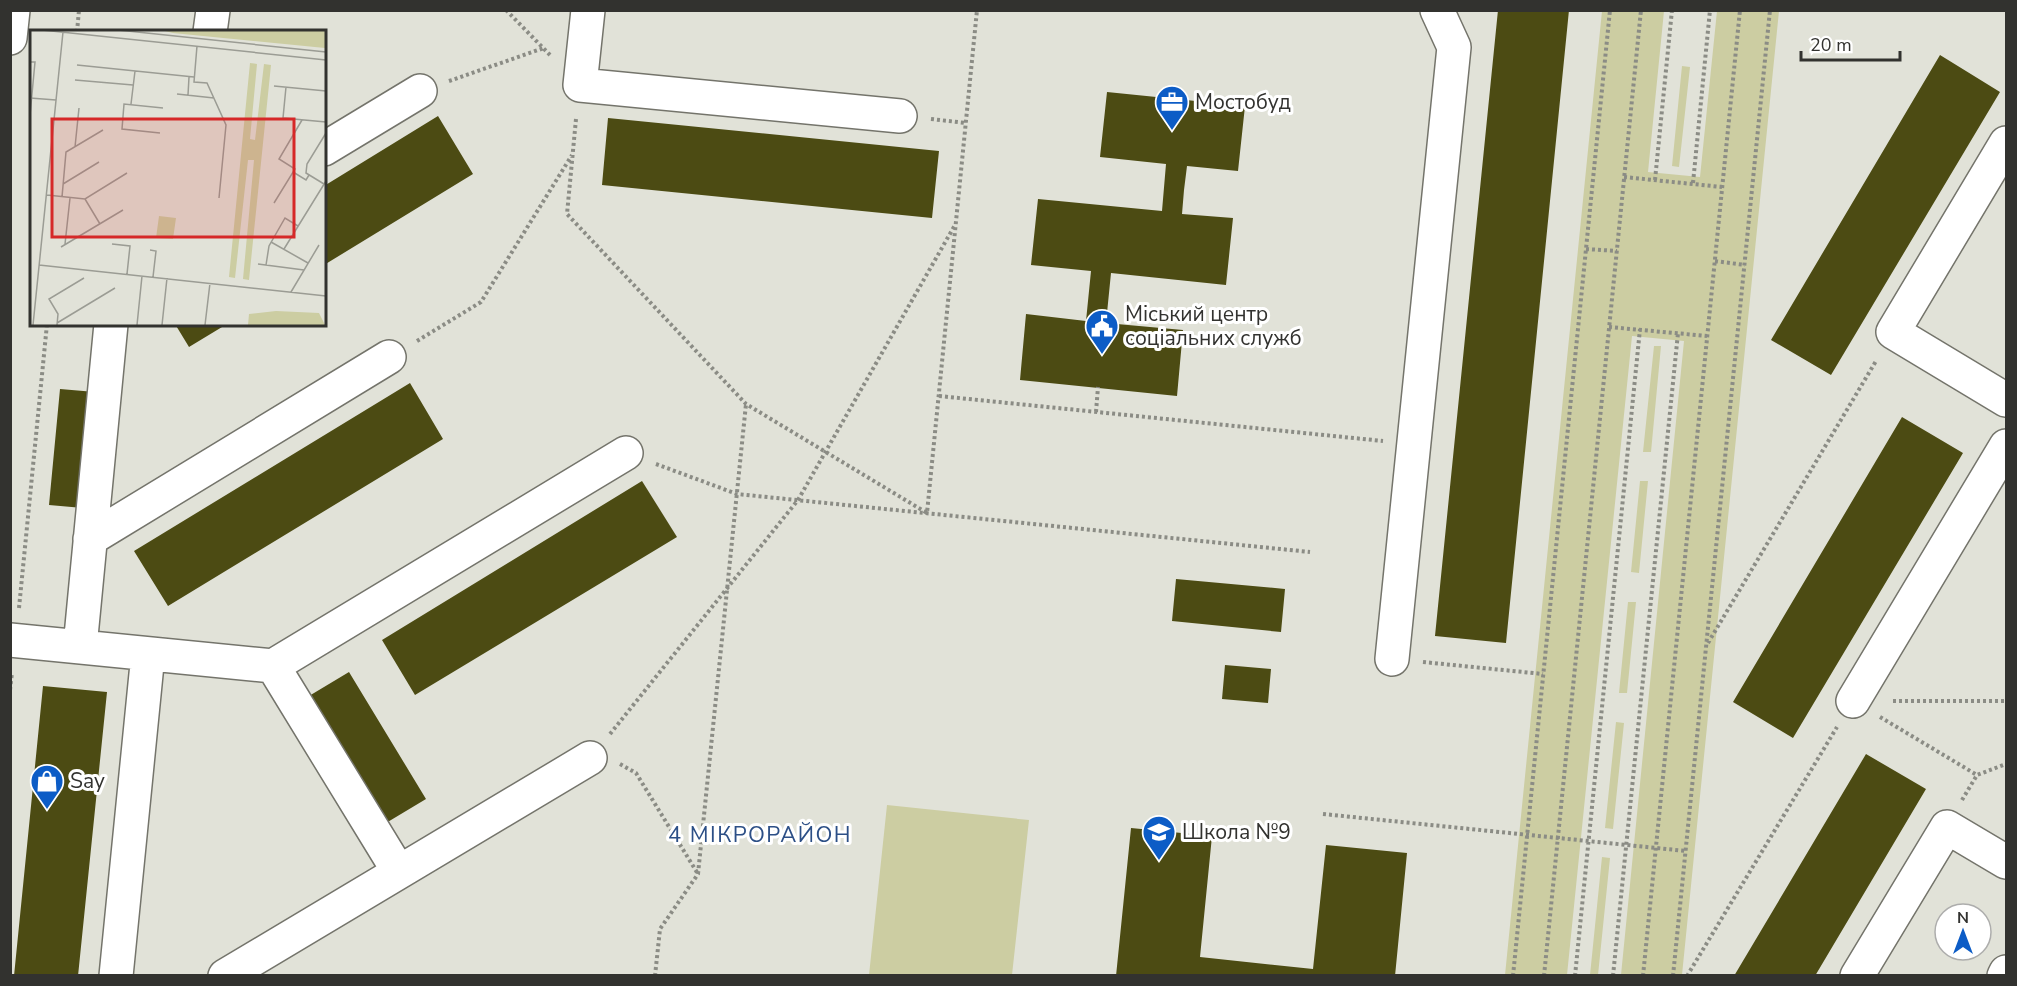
<svg xmlns="http://www.w3.org/2000/svg" width="2017" height="986" viewBox="0 0 2017 986" font-family="'Nunito Sans',sans-serif">
  <rect width="100%" height="100%" fill="#e1e2d8"/>
  <path fill="#cccda2" d="M1602 11H1664L1648 172 1700 177 1717 11H1779L1682 975H1621L1684 341 1632 336 1567 975H1505Z
    M1682 66 1690 67 1679 167 1672 166Z
    M1654 346H1661L1651 452H1643Z
    M1640 481H1648L1639 573 1631 572Z
    M1628 602H1636L1627 693H1619Z
    M1616 722 1624 723 1613 829 1605 828Z
    M887 805 1029 820 1012 975H869Z
    M1602 857 1610 858 1598 975H1590Z"/>
  <path fill="#4c4b13" d="M1498 10H1569L1506 643 1435 636Z
    M1940 55 2000 92 1831 375 1771 340Z
    M1107 92 1245 106 1238 171 1187 166 1184 190 1182 214 1233 218 1226 285 1111 273 1106 323 1183 330 1177 396 1020 380 1026 314 1086 321 1091 271 1031 265 1038 199 1162 211 1166 164 1100 157Z
    M438 116 473 174 324 265V186Z
    M608 118 939 151 932 218 602 185Z
    M175 324H227L189 347Z
    M410 383 443 439 168 606 134 551Z
    M60 389 95 392 83 508 49 505Z
    M1902 417 1963 453 1793 738 1733 702Z
    M642 481 677 537 415 695 382 640Z
    M1176 579 1285 589 1281 632 1172 621Z
    M1225 665 1271 669 1268 703 1222 699Z
    M349 672 426 799 386 823 309 696Z
    M43 686 107 692 78 976H14Z
    M1866 754 1926 789 1815 976H1734Z
    M1131 828 1212 836 1200 957 1313 969 1326 845 1407 853 1395 976H1116Z"/>
  <g fill="none" stroke-linecap="round" stroke-linejoin="round">
    <defs>
      <path id="minor" d="M588 10 580 85 900 116
        M210 32 213 10
        M2006 143 1893 332 2006 400
        M324 149 420 91
        M90 539 389 357
        M10 640 273 666 626 453
        M80 647 111 324
        M1392 659 1454 47 1437 10
        M273 666 399 872
        M1853 701 2006 446
        M116 976 148 654
        M225 976 590 758
        M1857 976 1947 827 2006 862
        M2004 976 2006 972"/>
      <path id="major" d="M10 38 13 10"/>
    </defs>
    <use href="#minor" stroke="#74746b" stroke-width="36"/>
    <use href="#major" stroke="#74746b" stroke-width="36"/>
    <path stroke="#8b8c85" stroke-width="4" stroke-dasharray="3 3" stroke-linecap="butt" d="M506 10 550 55
      M77 32 79 10
      M449 81 544 48
      M576 119 567 214 746 404 927 513 977 10
      M931 119 966 123
      M1624 177 1722 187
      M1655 180 1672 10
      M1693 183 1710 10
      M1586 249 1617 251
      M1715 261 1745 265
      M1609 327 1707 336
      M417 341 481 302 572 155
      M939 396 1383 441
      M1096 412 1098 387
      M656 464 737 494 1310 552
      M19 608 47 324
      M1708 643 1876 361
      M1423 662 1543 674
      M10 690 12 673
      M1893 701H2006
      M1880 717 1977 775
      M610 734 798 500 955 225
      M620 764 636 773 698 874
      M1962 800 1977 775 2006 764
      M1323 814 1686 851
      M655 976 660 929 698 874 746 404
      M1513 976 1610 10
      M1544 976 1641 10
      M1575 976 1640 329
      M1613 976 1678 333
      M1643 976 1740 10
      M1673 976 1770 10
      M1687 976 1837 727"/>
    <use href="#minor" stroke="#fff" stroke-width="33"/>
    <use href="#major" stroke="#fff" stroke-width="33"/>
  </g>
  <defs>
    <symbol id="office-pin" viewBox="-11 -11 22 30"><path d="M0 17L-7.5 6A9.5 9.5 0 1 1 7.5 6Z" fill="#0c5cc6" stroke="#fff"/><path d="M-6-3h4V-5.5h4V-3h4V5H-6ZM-1-4.5V-3h2v-1.5ZM-6 0V1H6V0Z" fill="#fff"/></symbol>
    <symbol id="civic-pin" viewBox="-11 -11 22 30"><path d="M0 17L-7.5 6A9.5 9.5 0 1 1 7.5 6Z" fill="#0c5cc6" stroke="#fff"/><path d="M-.6-6.5H3V-4.5H.6V-3L4-1V1h2V6H-6V1h2V-1L-.6-3ZM-1.2 2.5V6h2.4V2.5Z" fill="#fff"/></symbol>
    <symbol id="shop-pin" viewBox="-11 -11 22 30"><path d="M0 17L-7.5 6A9.5 9.5 0 1 1 7.5 6Z" fill="#0c5cc6" stroke="#fff"/><path d="M-5-2.5h2.3a2.7 3.5 0 0 1 5.4 0H5L5.5 6h-11ZM-1.5-2.5h3a1.5 2.3 0 0 0-3 0Z" fill="#fff"/></symbol>
    <symbol id="school-pin" viewBox="-11 -11 22 30"><path d="M0 17L-7.5 6A9.5 9.5 0 1 1 7.5 6Z" fill="#0c5cc6" stroke="#fff"/><path d="M0-5L7-2L0 1L-7-2ZM-4 1L0 2.5L4 1V4Q0 6-4 4Z" fill="#fff"/></symbol>
  </defs>
  <g fill-rule="evenodd">
    <use href="#office-pin" x="1153" y="83" width="38" height="52"/>
    <use href="#civic-pin" x="1083" y="307" width="38" height="52"/>
    <use href="#shop-pin" x="28" y="762" width="38" height="52"/>
    <use href="#school-pin" x="1140" y="813" width="38" height="52"/>
  </g>
  <g text-anchor="middle" dominant-baseline="central" stroke-width="6" stroke-linejoin="round" paint-order="stroke">
    <g font-size="21" fill="#32322f" stroke="#fff" text-anchor="start">
      <text x="1195" y="102">Мостобуд</text>
      <text x="1125" y="314">Міський центр<tspan x="1125" dy="24">соціальних служб</tspan></text>
      <text x="70" y="781">Say</text>
      <text x="1182" y="832">Школа №9</text>
    </g>
    <g font-size="22" letter-spacing="1.5" fill="#2c4f86" stroke="#fff">
      <text x="760" y="835">4 МІКРОРАЙОН</text>
    </g>
  </g>
  <g transform="translate(30 30)">
    <rect width="296" height="296" fill="#e1e2d8"/>
    <path d="M131 0H295V18L143 3ZM220 33 227 34 220 109 225 110 234 34 241 35 219 250 213 249 224 130H218L205 248 199 247ZM129 186 146 188 143 209 126 208ZM246 281 289 283 295 295H218L219 284Z" fill="#cccda2"/>
    <path fill="none" stroke="#9b9c94" stroke-width="1.5" d="M12 0 296 30M88 0 296 22M167 16 164 52 177 53 196 95 189 168M0 32H5L0 85M47 35 164 47M45 50 103 55M244 56 296 61M256 57 253 88 296 92M147 64 184 68M158 65 159 47M0 68 26 70M101 74 105 41M130 103 92 99 94 74 133 78M45 117 49 78M263 142 276 150 279 145M33 154 69 132M294 154 276 143 277 134 296 103M17 165 55 169 97 143M32 167 36 122 73 100M55 169 70 194M244 173 265 139 249 129 272 90M241 212 278 233M35 214 40 168M82 214 100 216 97 244M31 217 93 180M254 219 296 151M120 220 126 221 123 247M228 234 274 240M9 235 296 266M236 235 239 216 255 188 268 196M261 262 289 215M27 293 85 258M3 295 33 2M27 295 28 284 19 269 54 248M107 295 112 246M132 295 137 248M175 295 180 253"/>
    <path fill="#d62828" fill-opacity="0.15" stroke="#d62828" stroke-width="3" d="M22 89H264V207H22Z"/>
    <rect width="296" height="296" fill="none" stroke="#32322f" stroke-width="3"/>
  </g>
  <rect width="2017" height="986" fill="none" stroke="#32322f" stroke-width="24"/>
  <g transform="translate(1963 932)"><circle r="28" fill="#ffffff" stroke="#adadac" stroke-width="1.5"/>
  <path d="M0-4.5L10 22L0 15L-10 22Z" fill="#0c5cc6"/>
  <text y="-9" font-size="16" font-weight="bold" text-anchor="middle" fill="#32322f">N</text>
  </g>
  <path d="M1801 51v9h99v-9" fill="none" stroke="#32322f" stroke-width="3"/>
  <text x="1810" y="51" font-size="18" fill="#32322f" stroke="#ffffff" stroke-width="4.5" paint-order="stroke">20 m</text>
</svg>
